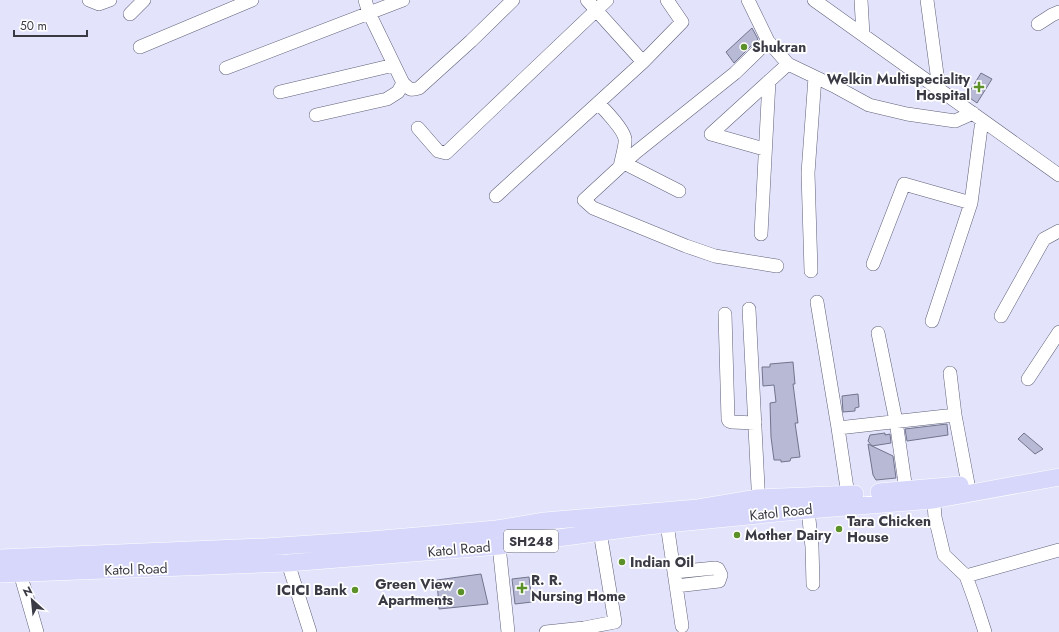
<svg xmlns="http://www.w3.org/2000/svg" width="1059" height="632" viewBox="0 0 1059 632" font-family="Jost,sans-serif">
  <rect width="100%" height="100%" fill="#e3e4fb"/>
  <path fill="#b8b9d5" stroke="#72748d" d="M752 28 758 39 734 63 726 52Z
    M981 73 992 79 977 103 967 96Z
    M793 362 795 384H793L798 423H795L800 457 791 458 790 461 781 462V460H774L771 437 770 403 776 402 774 385 763 386 762 367H770V364Z
    M858 394 859 407 855 408V411L843 412 842 396Z
    M947 424 948 435 907 441 905 429Z
    M885 433V435L890 434 891 443 872 446 893 456 896 478 876 480 873 475 868 444 872 446 868 441 870 435Z
    M1024 433 1043 449 1035 454 1018 439Z
    M481 574 488 604 439 609 437 580Z
    M529 577 532 602 515 604 512 579Z"/>
  <g fill="none" stroke-linecap="round" stroke-linejoin="round">
    <defs>
      <path id="minor" d="M89 0 99 4 110 0
        M365 0 369 13 403 83C409 89 411 91 419 88L471 41 513 0
        M587 0 643 62
        M748 0 768 41 788 64 836 87 869 105 907 114 955 121 973 113
        M814 0 1059 175
        M861 0 863 35
        M927 0 939 89
        M130 14 144 0
        M1038 24 1052 15 1059 12
        M768 41 735 73 635 153 584 200 593 208 686 246 715 256 777 266
        M140 47 252 0
        M226 68 403 0
        M280 92 394 65
        M598 103C605 110 624 130 625 139 626 145 621 160 620 167
        M316 115 387 99 398 92 403 83
        M418 128 438 151 446 153 607 0
        M764 149 711 134 788 64
        M624 163 679 191
        M496 196 643 62 682 22 667 0
        M761 234 769 81
        M873 264 904 184 971 203 982 120
        M811 271 808 173 815 77
        M817 302 838 428 848 495
        M749 309 759 507
        M725 314 728 419 729 421 732 422 755 423
        M1001 316 1044 239 1059 231
        M932 321 971 203
        M878 333 896 421 906 490
        M1028 379 1059 332
        M955 415 968 484
        M838 428 955 415 950 373
        M933 491 935 517 944 555 966 576 975 601 985 632
        M808 510 812 547 813 584
        M667 524 682 626
        M498 536 508 632
        M289 555 288 563 310 632
        M20 564V573L37 632
        M674 572 715 568 718 569 721 575 719 581 676 586
        M966 576 1059 550
        M546 632 584 628 615 622 600 532"/>
      <path id="major" d="M879 492 960 485
        M0 558 265 547 371 540 497 529 545 521 698 508 758 498 855 494
        M0 574 288 563 499 546 647 526 808 510 933 500 1059 477"/>
    </defs>
    <use href="#minor" stroke="#5f6179" stroke-width="14"/>
    <use href="#major" stroke="#fff" stroke-width="18"/>
    <use href="#minor" stroke="#fff" stroke-width="13"/>
    <use href="#major" stroke="#d6d7fa" stroke-width="17"/>
  </g>
  <g fill="#5c912a" stroke="#fff" stroke-width="1.5">
    <circle cx="744" cy="47" r="4"/>
    <path d="M977 81h4v4h4v4h-4v4h-4v-4h-4v-4h4z"/>
    <circle cx="839" cy="529" r="4"/>
    <circle cx="737" cy="535" r="4"/>
    <circle cx="622" cy="562" r="4"/>
    <path d="M520 582h4v4h4v4h-4v4h-4v-4h-4v-4h4z"/>
    <circle cx="355" cy="590" r="4"/>
    <circle cx="461" cy="592" r="4"/>
  </g>
  <g text-anchor="middle" dominant-baseline="central" stroke-width="3.5" stroke-linejoin="round" paint-order="stroke">
    <rect fill="#fff" stroke="#75757d" stroke-width="1" x="504" y="530" width="54" height="22" rx="3"/>
    <g font-size="13" font-weight="bold" fill="#3a3a45">
      <text x="531" y="541">SH248</text>
    </g>
    <g font-size="14" font-weight="bold" fill="#3a3a45" stroke="#fff" text-anchor="start">
      <text x="752" y="47">Shukran</text>
      <text x="970" y="79" text-anchor="end">Welkin Multispeciality<tspan x="970" dy="16">Hospital</tspan></text>
      <text x="847" y="521">Tara Chicken<tspan x="847" dy="16">House</tspan></text>
      <text x="745" y="535">Mother Dairy</text>
      <text x="630" y="562">Indian Oil</text>
      <text x="531" y="580">R. R.<tspan x="531" dy="16">Nursing Home</tspan></text>
      <text x="453" y="584" text-anchor="end">Green View<tspan x="453" dy="16">Apartments</tspan></text>
      <text x="347" y="590" text-anchor="end">ICICI Bank</text>
    </g>
    <g font-size="14" fill="#3a3a45" stroke="#fff">
      <text transform="translate(781 512) rotate(-6)">Katol Road</text>
      <text transform="translate(459 549) rotate(-5)">Katol Road</text>
      <text transform="translate(136 569) rotate(-2)">Katol Road</text>
    </g>
  </g>
  <g transform="translate(32 600) rotate(333)" stroke="#ffffff" stroke-width="3" paint-order="stroke">
  <path d="M0-3L7 15L0 10L-7 15Z" fill="#3a3a45"/>
  <text y="-6" font-size="11" font-weight="bold" text-anchor="middle" fill="#3a3a45">N</text>
  </g>
  <path d="M14 30v6h73v-6" fill="none" stroke="#3a3a45" stroke-width="2"/>
  <text x="20" y="30" font-size="12" fill="#3a3a45" stroke="#ffffff" stroke-width="3" paint-order="stroke">50 m</text>
</svg>
